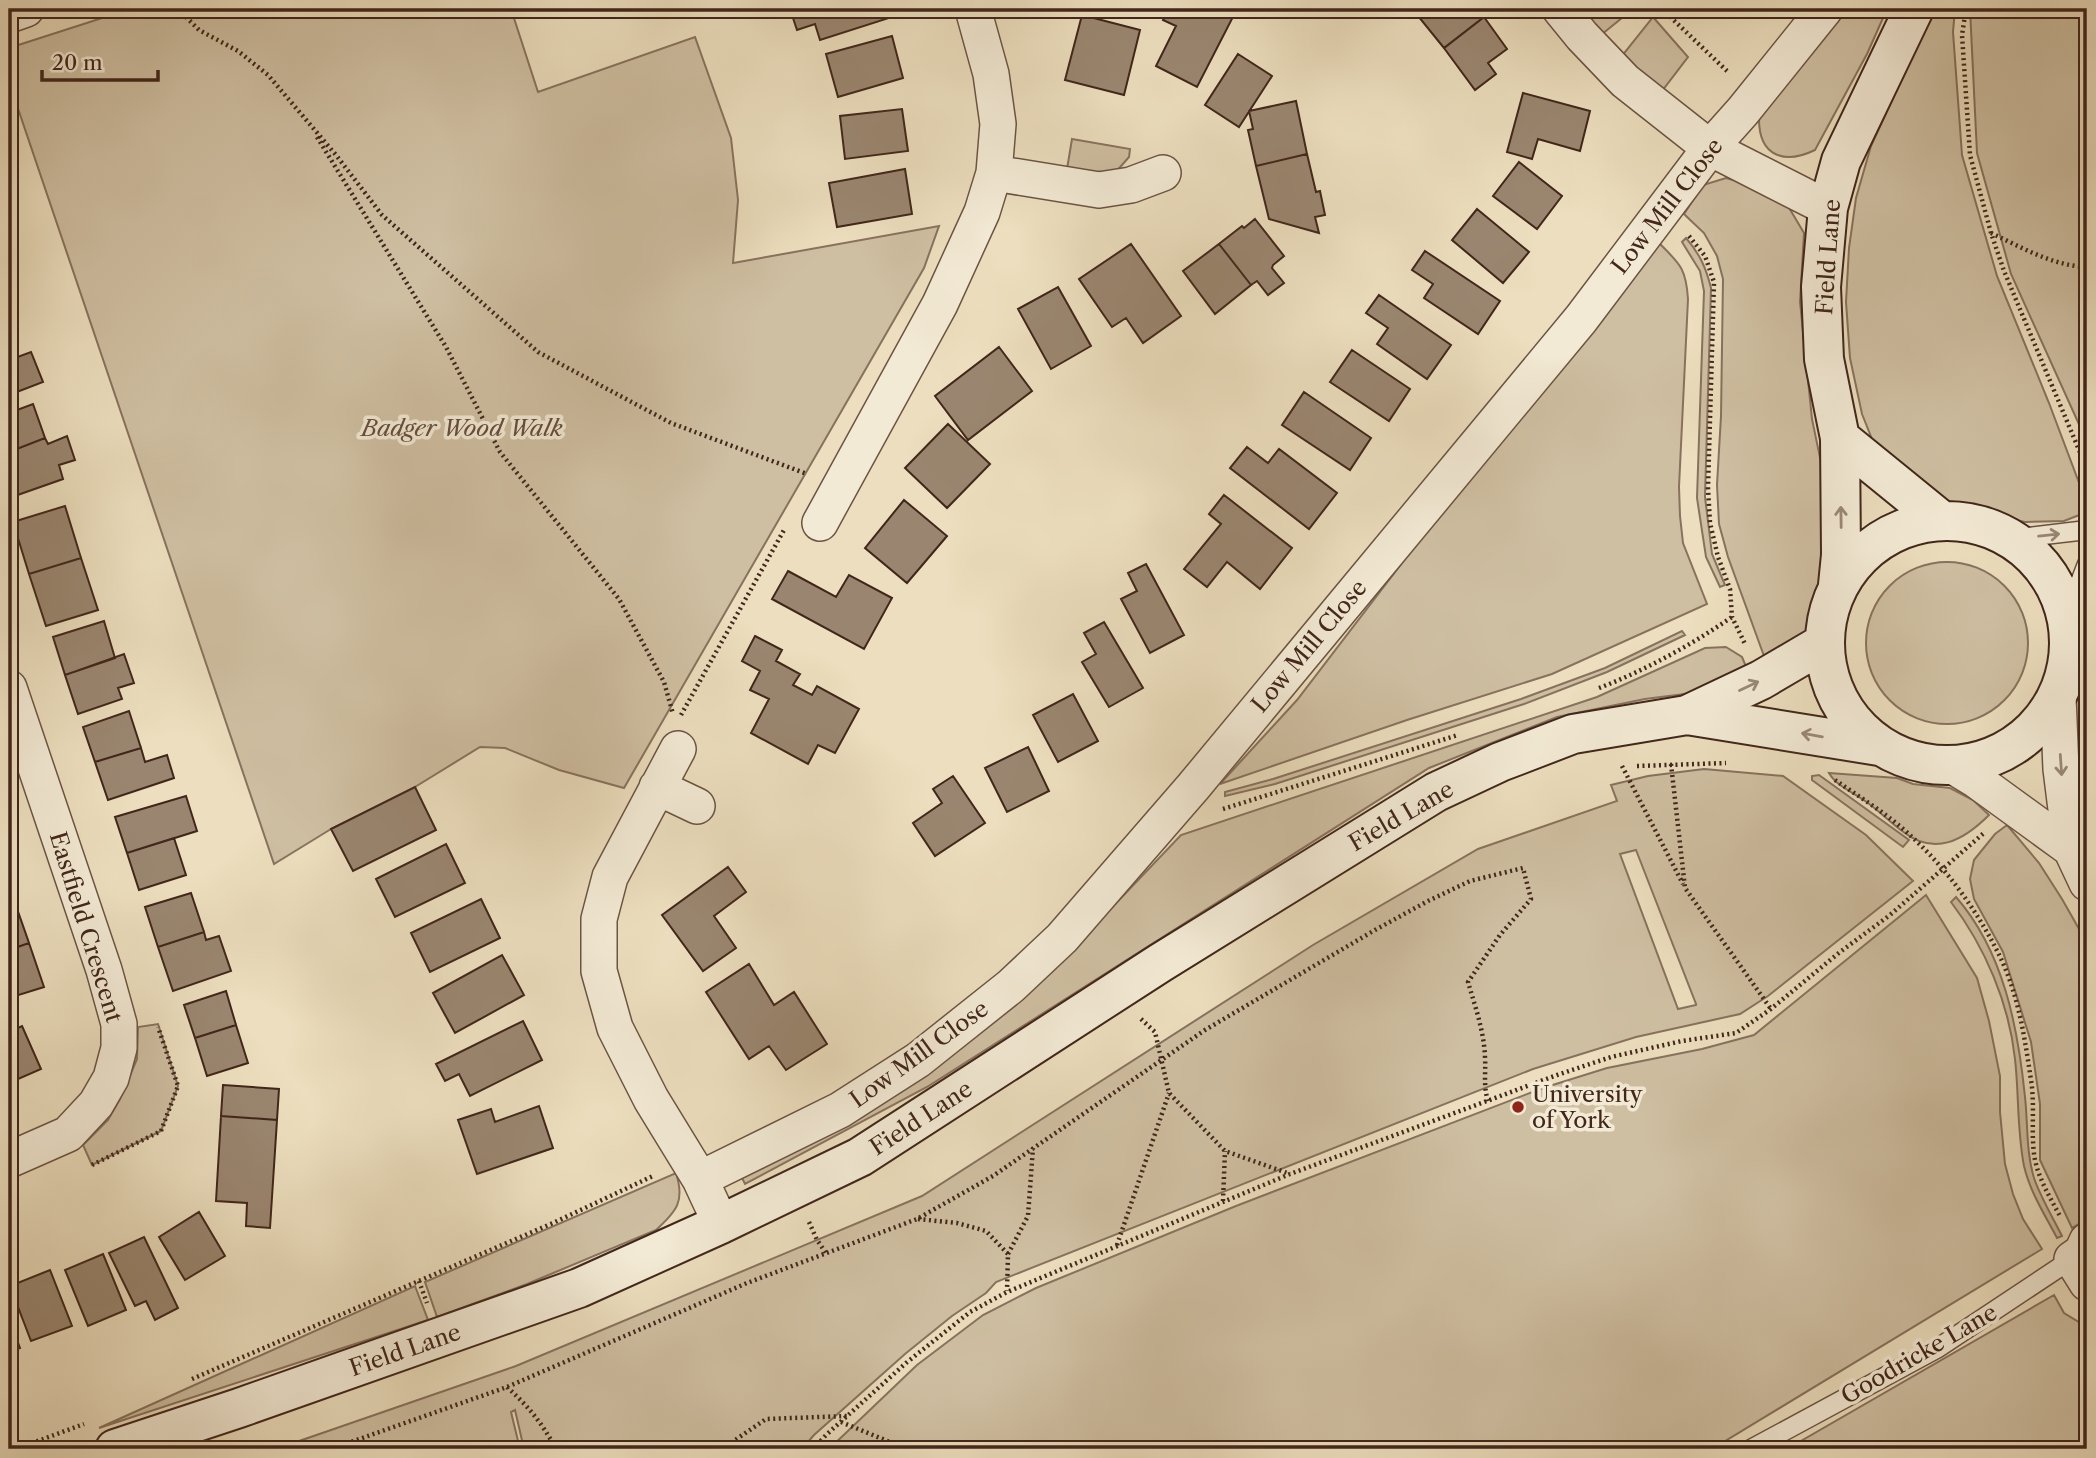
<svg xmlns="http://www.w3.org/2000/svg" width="2096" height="1458" viewBox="0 0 2096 1458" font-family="'Libre Caslon Text',serif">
  <rect width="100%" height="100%" fill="#ecdebe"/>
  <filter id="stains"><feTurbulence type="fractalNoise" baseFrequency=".00286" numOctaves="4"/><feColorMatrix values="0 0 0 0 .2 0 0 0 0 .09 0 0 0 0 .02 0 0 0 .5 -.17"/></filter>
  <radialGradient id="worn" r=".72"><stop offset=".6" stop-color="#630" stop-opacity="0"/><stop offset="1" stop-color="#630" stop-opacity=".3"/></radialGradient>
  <path fill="#cfbfa2" stroke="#88725e" stroke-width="2" fill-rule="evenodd" d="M130 9H511L538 92 695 37 731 138 738 200 733 263 939 226 924 268 624 788 559 770 505 748 480 747 415 787 331 829 274 864 9 82V48Z
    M1576 9H1633L1601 35Z
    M1838 9H1887L1867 54 1815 150C1784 165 1759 156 1759 119Z
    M1934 9H1955L1953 32 1962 155 1997 276 2049 403 2087 504V512L2064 521 2025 522 1951 506 1876 449 1862 414 1850 358 1846 302 1849 248 1856 198 1871 146Z
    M1970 9H2087V442L2011 274 1977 153Z
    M1653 17 1688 57 1662 91 1622 56Z
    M1072 139 1130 149 1129 157 1115 173 1066 175Z
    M1726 178 1748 184 1788 206 1804 233 1800 302 1812 419 1830 506 1828 575 1810 630 1768 667 1728 557 1719 524 1717 485 1721 416 1723 279 1717 256 1704 233 1684 214 1703 185Z
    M1686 238C1700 254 1706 268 1711 288L1705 497 1712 554 1725 585 1720 587 1706 557 1697 498 1704 291 1700 271 1682 242Z
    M1659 243C1680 264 1686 268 1688 299L1679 487 1680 516 1683 543 1707 604 1552 674 1407 720 1220 784 1297 700 1464 482Z
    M1866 643a81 81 0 1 1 162 0a81 81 0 1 1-162 0Z
    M1682 631 1685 635 1607 672 1524 704 1275 784 1225 796V792L1273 779 1521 699 1605 668Z
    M1726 647 1742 657 1750 676 1716 690 1645 699 1557 717 1429 768 927 1087 745 1184 742 1178 924 1076 1041 982 1181 835 1597 697 1705 648Z
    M2087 654V737L2074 746 2075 707Z
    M1704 769 1783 776 1866 835 1913 881 1768 996 1740 1014 1636 1037 1533 1069 996 1282 986 1293 952 1316 905 1354 814 1435 802 1449H524L515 1410 511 1412 520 1449H276L516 1366 922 1196 1313 945 1478 849 1617 801 1611 785 1648 776ZM1636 850 1696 1004V1005L1678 1009 1620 854Z
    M1829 773 1897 778 1913 784 1950 788 1973 800 1989 815C1964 840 1935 857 1902 831 1890 822 1880 812 1868 803 1855 793 1837 787 1829 773Z
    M1819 775 1909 840 1903 847 1812 780V776Z
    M2007 825 2039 863 2062 899 2087 943V1219L2072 1228 2040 1160V1104L2031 1042 2003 952 1974 899 1970 879 1974 860 1995 834Z
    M1926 895 1977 978 1989 1021 2000 1076V1112L2005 1164 2013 1194 2023 1219 2042 1249 1712 1449H829L917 1365 983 1315 1036 1288 1236 1206 1543 1088 1607 1068 1702 1049 1754 1035Z
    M1956 897C2004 952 2018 1028 2025 1097 2028 1124 2026 1152 2034 1178 2040 1196 2053 1218 2062 1236L2057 1238C2045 1215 2030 1192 2024 1166 2017 1131 2019 1094 2015 1059 2009 1003 1985 947 1951 902Z
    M158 1024 178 1086 161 1131 92 1165 83 1145 108 1120 120 1099 137 1059 138 1027Z
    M676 1173C685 1201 677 1211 656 1230L527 1284 437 1317 425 1282Z
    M415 1286 428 1320 99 1428Z
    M2054 1295 2064 1313 2087 1327V1449H1797L1794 1445Z"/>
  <path fill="#9a8670" stroke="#41261b" stroke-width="2" d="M790 9H885L889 18 820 40 815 24 797 30Z
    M1169 9H1237L1197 87 1156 66 1176 26 1163 20Z
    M1428 9H1477L1484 17 1444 48 1418 16Z
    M1082 15 1140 30 1124 95 1065 80Z
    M1484 17 1507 49 1488 63 1496 74 1475 90 1444 48Z
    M892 36 903 78 838 97 826 54Z
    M1238 54 1272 76 1239 127 1205 105Z
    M1523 93 1590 111 1580 151 1538 139 1532 159 1507 152Z
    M1296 101 1307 154 1256 166 1248 130 1253 129 1249 111Z
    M902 109 908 151 845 159 840 116Z
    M1307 154 1316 192 1320 191 1325 215 1315 217 1319 233 1269 219 1256 166Z
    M1519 162 1562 196 1537 229 1493 196Z
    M905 169 912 214 837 227 829 183Z
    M1477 209 1529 252 1503 283 1452 240Z
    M1255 219 1284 256 1273 265 1272 268 1284 283 1268 295 1257 281 1251 285 1219 244 1242 226 1244 228Z
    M1131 244 1181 316 1143 343 1126 318 1112 327 1079 279Z
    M1219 244 1251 285 1215 314 1183 271Z
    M1425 251 1500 301 1478 334 1424 298 1433 284 1412 270Z
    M1058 287 1091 346 1051 369 1018 309Z
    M1379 295 1451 345 1427 379 1377 344 1388 328 1366 313Z
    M12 347 15 358 31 352 43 382 9 395V348Z
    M999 347 1032 391 968 440 935 396Z
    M1352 350 1410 389 1389 421 1330 382Z
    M1304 392 1371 438 1350 470 1282 425Z
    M33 404 45 438 9 452V413Z
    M948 424 990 464 947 508 905 468Z
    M67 436 75 460 59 465 63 479 9 498V452L45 438 48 444Z
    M1247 447 1268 463 1279 449 1337 493 1309 529 1230 468Z
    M1224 495 1292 548 1260 589 1227 562 1207 587 1184 569 1221 524 1209 514Z
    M904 500 947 536 907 583 865 548Z
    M65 506 81 558 29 574 13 522Z
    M81 558 98 610 46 626 29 574Z
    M1146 564 1184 635 1150 653 1121 599 1137 591 1128 573Z
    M788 571 836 597 849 575 892 598 864 649 772 599Z
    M104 621 115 658 65 675 53 637Z
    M1104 622 1143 688 1109 707 1082 662 1096 654 1084 633Z
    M755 636 782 650 776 661 800 674 793 685 812 695 817 686 859 709 835 753 818 745 808 764 751 733 769 699 750 690 760 671 742 661Z
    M124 654 134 683 118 688 122 699 78 714 65 675Z
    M1073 694 1098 741 1058 762 1033 715Z
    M129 711 141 748 95 762 83 727Z
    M1028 747 1049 791 1007 812 985 768Z
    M141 748 145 762 167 755 174 778 108 800 95 762Z
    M953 776 985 823 935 856 913 823 942 803 933 789Z
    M415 787 436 830 353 871 331 829Z
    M186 796 197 831 127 853 115 817Z
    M174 838 186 875 139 890 127 853Z
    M446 844 465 883 395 917 376 879Z
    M728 867 746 892 714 916 736 948 703 971 662 915Z
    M191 893 204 932 158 947 145 907Z
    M481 899 500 938 430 972 411 933Z
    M14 900 29 943 9 950V902Z
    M204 932 206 940 219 936 231 971 173 991 158 947Z
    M29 943 44 987 9 998V950Z
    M502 955 524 995 455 1033 433 993Z
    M749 964 774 1005 794 992 827 1044 786 1070 769 1046 749 1059 706 992Z
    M226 991 236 1025 195 1038 184 1005Z
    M523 1021 542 1060 470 1096 459 1074 445 1081 436 1064Z
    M236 1025 248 1063 207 1076 195 1038Z
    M22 1026 41 1069 9 1083V1032Z
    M223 1085 279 1089 277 1120 221 1116Z
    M539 1106 553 1148 477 1174 458 1120 491 1109 495 1122Z
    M221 1116 277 1120 270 1228 246 1226 247 1203 216 1201Z
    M199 1212 225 1256 185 1280 159 1237Z
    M144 1237 178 1308 155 1320 146 1301 135 1306 109 1253Z
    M103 1254 126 1310 88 1326 65 1270Z
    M50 1270 72 1326 31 1341 10 1286Z
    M9 1319 20 1348 9 1353Z"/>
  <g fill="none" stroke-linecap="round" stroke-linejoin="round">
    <defs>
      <path id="lane" d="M2011 539 2087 530
        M2067 616 2087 564
        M1751 1449 1938 1348 2072 1259"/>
      <path id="street" d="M1560 9 1582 36 1625 81 1710 148 1828 208
        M9 15 26 9
        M994 173 1099 190 1131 185 1163 173
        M820 523 940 304 982 212 994 173 998 124 991 74 973 9
        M9 688 104 970 119 1024V1048L111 1078 96 1104 68 1134 9 1160
        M2058 697 2061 769 2071 849 2087 883
        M678 749 610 877 599 919V971L615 1028 651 1099 700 1179 721 1224
        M1953 766 1976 780 2071 849
        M657 787 697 806
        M700 1179 840 1110 918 1060 1011 986 1062 938 1193 787 1581 319 1710 148 1743 111 1825 9
        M2087 1241 2082 1252 2072 1259 2087 1283"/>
      <path id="secondary" d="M1840 438 1942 521
        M1825 643a122 122 0 1 1 244 0a122 122 0 1 1-244 0Z
        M1838 585 1841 555 1840 438 1824 359 1821 287 1828 208 1841 161 1914 9
        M1687 715 1879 746
        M115 1449 239 1408 579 1288 721 1224 860 1157 1160 963 1436 792 1500 762 1573 734 1687 715 1761 680 1824 643"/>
    </defs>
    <use href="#lane" stroke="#6c5444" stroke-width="21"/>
    <use href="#street" stroke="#6c5444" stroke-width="38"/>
    <use href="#secondary" stroke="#41261b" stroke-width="42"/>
    <path stroke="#41261b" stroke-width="4.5" stroke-dasharray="2 3.5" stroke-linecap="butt" d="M178 9 199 30 238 51 268 75 336 155 382 215 538 352 671 423 807 474
      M1662 9 1727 71
      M1966 9 1962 35 1970 155 1991 233 2004 271 2087 469
      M317 137 446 347 500 452 619 599 664 682 673 714
      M1991 233C2021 247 2053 266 2087 267
      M1689 236 1705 256 1714 282 1708 488 1710 523 1718 557 1730 589 1732 617 1745 644
      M1599 688C1646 670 1691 645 1732 617
      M681 715 784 530
      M1671 764 1685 888 1771 1009
      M1622 766 1683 884
      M1637 766 1726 763
      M1835 780C1861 798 1889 815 1912 837 1949 871 1981 916 2002 961 2019 998 2025 1040 2031 1080 2035 1105 2031 1129 2034 1154 2037 1177 2050 1197 2061 1218
      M1223 809 1458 735
      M1141 1019 1155 1032 1169 1093 1225 1151 1290 1174
      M92 1165 161 1131 178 1086 158 1027
      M1223 1201 1225 1151
      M918 1219 957 1223 986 1231 1008 1254 1007 1291
      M809 1222 817 1240 826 1253
      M1117 1245 1169 1093
      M1008 1254 1028 1216 1033 1148
      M419 1281 427 1303
      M192 1379 553 1223 655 1175
      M507 1387C529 1407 542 1423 556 1449
      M841 1422 907 1449
      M16 1449 84 1424
      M331 1449 507 1387 747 1283 917 1219 993 1176 1205 1030 1375 930 1428 901 1470 881 1523 868 1531 899 1500 935 1468 982C1475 1006 1484 1031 1485 1057 1486 1074 1483 1084 1488 1101
      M722 1449 766 1419 847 1416
      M813 1449 826 1435 906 1363 970 1312 1007 1292 1290 1174 1557 1075 1611 1057 1682 1041 1736 1033 1771 1009 1840 952 1890 915 1985 832"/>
    <use href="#lane" stroke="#f3ead5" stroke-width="18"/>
    <use href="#street" stroke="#f3ead5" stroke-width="35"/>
    <use href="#secondary" stroke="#f3ead5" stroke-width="38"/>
  </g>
  <defs><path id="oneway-shaft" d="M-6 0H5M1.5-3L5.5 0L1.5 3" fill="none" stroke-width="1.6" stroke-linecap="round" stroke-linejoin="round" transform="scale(1.75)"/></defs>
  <g stroke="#9a8878">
    <use href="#oneway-shaft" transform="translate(1841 517) rotate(-91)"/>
    <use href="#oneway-shaft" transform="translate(2049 535) rotate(-6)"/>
    <use href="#oneway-shaft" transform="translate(1749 686) rotate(-25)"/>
    <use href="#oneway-shaft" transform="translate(1812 735) rotate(-170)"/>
    <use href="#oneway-shaft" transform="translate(2061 765) rotate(86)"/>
  </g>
  <circle fill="#8f2418" stroke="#f3ead5" stroke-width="2.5" cx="1518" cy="1107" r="7"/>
  <g text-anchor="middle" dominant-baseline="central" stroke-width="7" stroke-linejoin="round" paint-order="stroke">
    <g font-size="23" fill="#41261b" stroke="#f3ead5">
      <text transform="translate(1667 206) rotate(-52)">Low Mill Close</text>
      <text transform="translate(1828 257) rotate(-86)">Field Lane</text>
      <text transform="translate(1309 646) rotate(-50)">Low Mill Close</text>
      <text transform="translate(1401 816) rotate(-30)">Field Lane</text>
      <text transform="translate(86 927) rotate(73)">Eastfield Crescent</text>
      <text transform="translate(919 1054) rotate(-36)">Low Mill Close</text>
      <text transform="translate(921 1118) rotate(-33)">Field Lane</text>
      <text transform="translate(405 1350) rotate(-19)">Field Lane</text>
      <text transform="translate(1919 1354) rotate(-30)">Goodricke Lane</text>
    </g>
    <g font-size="23" font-style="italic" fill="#644c3d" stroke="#f3ead5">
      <text x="462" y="428">Badger Wood Walk</text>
    </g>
    <g font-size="23" fill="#41261b" stroke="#f3ead5" text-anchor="start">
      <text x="1532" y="1094">University<tspan x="1532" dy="26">of York</tspan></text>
    </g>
  </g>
  <rect width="2096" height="1458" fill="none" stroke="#ecdebe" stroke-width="35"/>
  <rect x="10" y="10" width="2075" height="1437" fill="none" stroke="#41261b" stroke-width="3.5"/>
  <rect x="18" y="18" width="2061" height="1423" fill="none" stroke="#41261b" stroke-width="2"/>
  <path d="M42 70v10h116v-10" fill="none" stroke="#41261b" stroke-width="3.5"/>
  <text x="52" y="70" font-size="21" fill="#41261b" stroke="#f3ead5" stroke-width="5" paint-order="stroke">20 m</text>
  <rect width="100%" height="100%" filter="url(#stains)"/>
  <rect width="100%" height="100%" fill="url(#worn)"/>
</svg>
